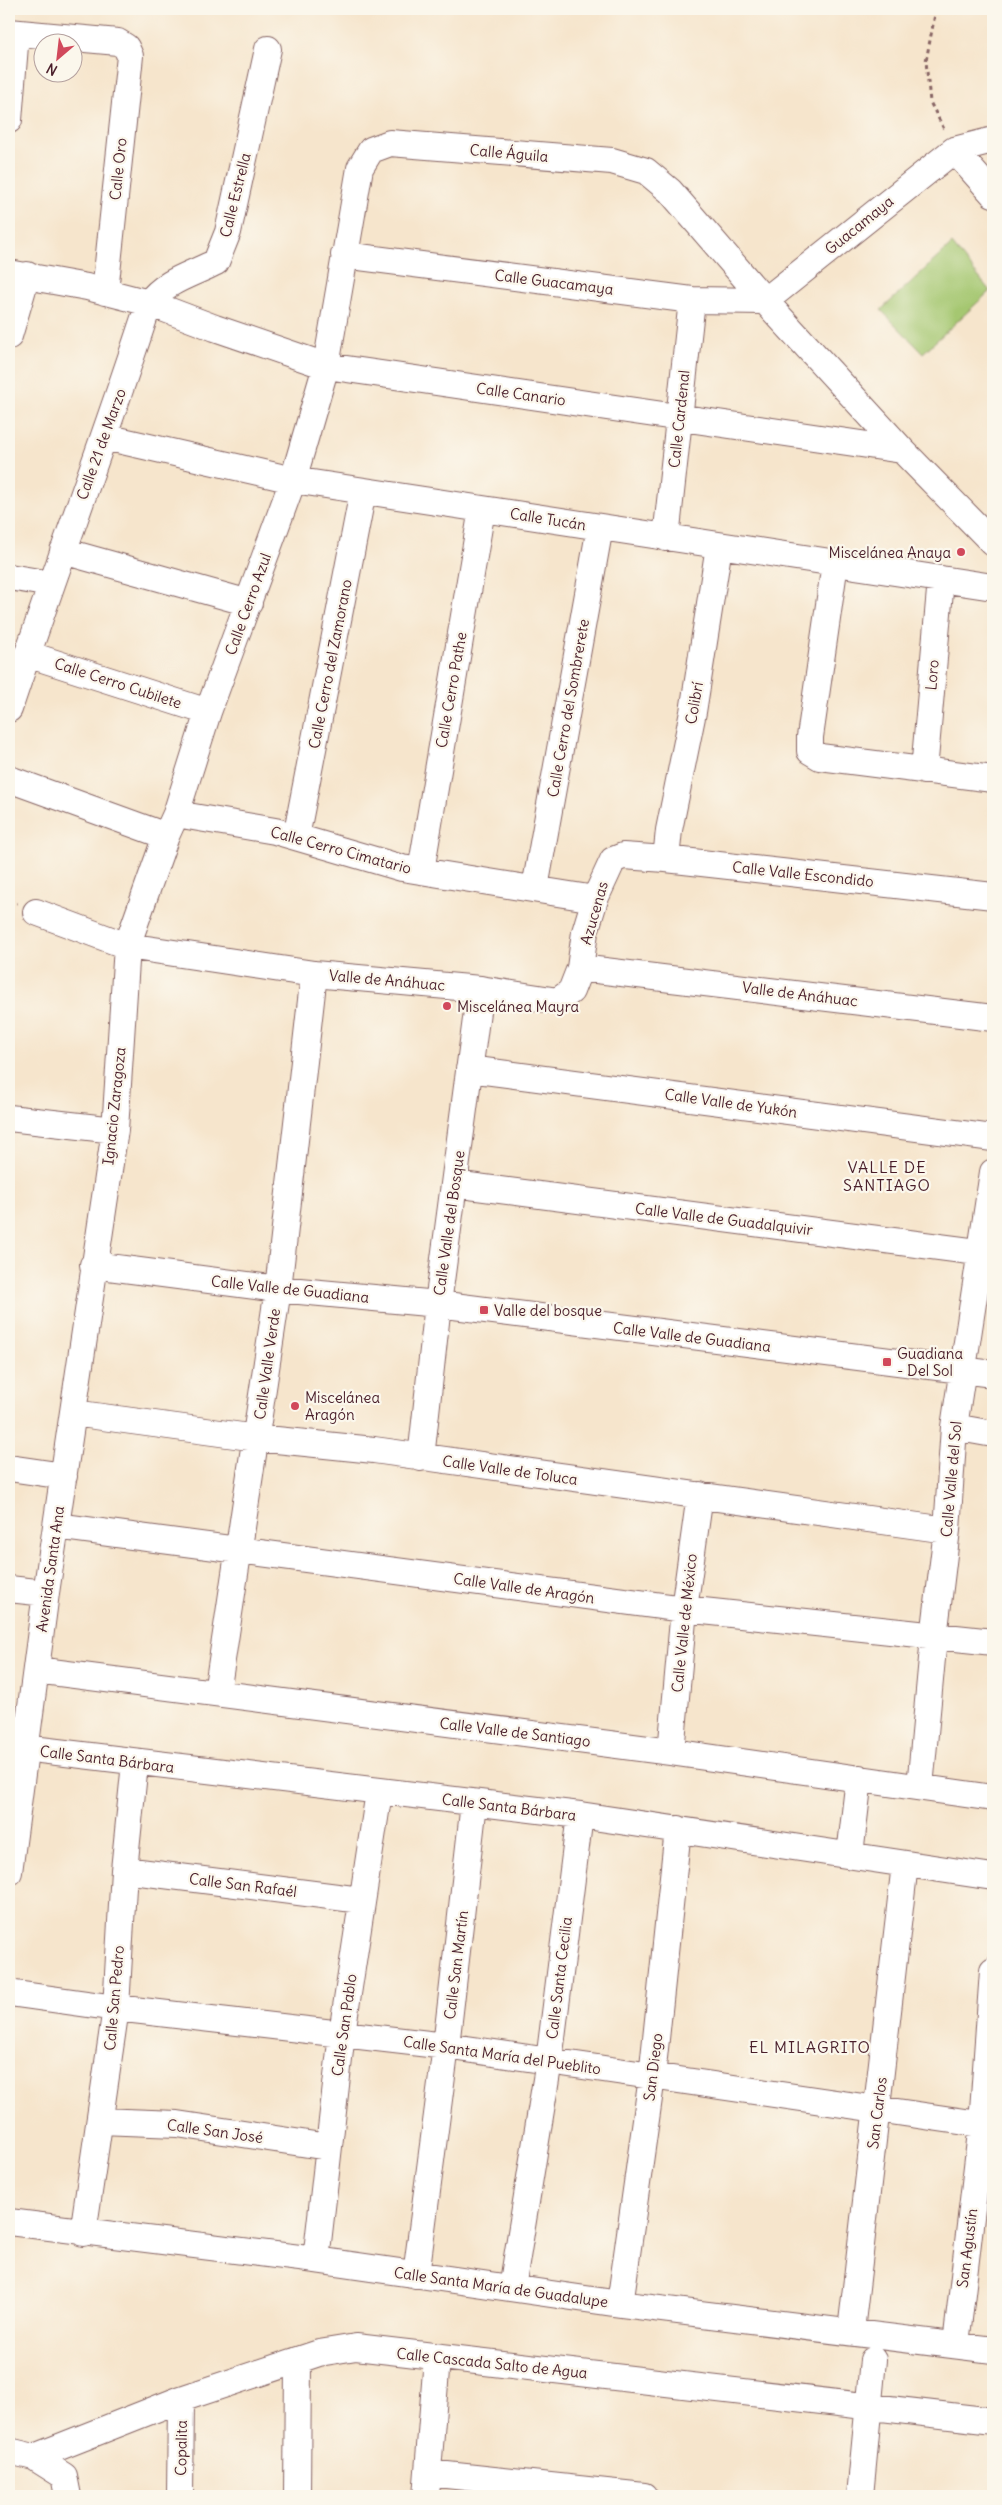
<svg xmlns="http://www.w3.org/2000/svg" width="1002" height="2505" viewBox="0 0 1002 2505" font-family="Delius,sans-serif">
  <rect width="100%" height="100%" fill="#fbf7ec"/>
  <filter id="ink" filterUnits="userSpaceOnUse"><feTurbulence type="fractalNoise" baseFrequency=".02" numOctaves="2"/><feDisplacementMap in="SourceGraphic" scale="10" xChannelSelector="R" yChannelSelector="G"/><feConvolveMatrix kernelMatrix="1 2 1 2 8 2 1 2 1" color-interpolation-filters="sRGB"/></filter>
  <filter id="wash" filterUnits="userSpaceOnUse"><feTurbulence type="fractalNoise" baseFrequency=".0096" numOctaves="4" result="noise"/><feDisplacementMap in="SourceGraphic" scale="20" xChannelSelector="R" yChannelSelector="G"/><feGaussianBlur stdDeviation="1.12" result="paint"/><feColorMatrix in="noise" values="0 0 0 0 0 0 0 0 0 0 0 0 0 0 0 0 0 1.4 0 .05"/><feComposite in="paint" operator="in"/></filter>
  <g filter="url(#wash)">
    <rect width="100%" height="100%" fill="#f6e5cc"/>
    <path fill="#a5c771" stroke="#78734e" d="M952 244 990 291 923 353 881 310Z"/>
  </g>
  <g filter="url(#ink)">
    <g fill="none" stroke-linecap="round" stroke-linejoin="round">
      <defs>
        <path id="minor" d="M9 32 118 42 126 47 130 56 105 292
          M9 120 16 33
          M954 150 993 194
          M344 255 692 300 765 301 954 150 993 140
          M9 273 87 287 149 303 215 328 326 366 902 450
          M9 336 27 275
          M105 437 293 480 993 587
          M666 538 692 300
          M63 551 249 603
          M835 563 810 737V751L820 757 993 779
          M9 577 51 584
          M27 654 208 712
          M9 709C54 573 105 439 149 303 164 281 193 274 216 262L228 232 268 49
          M924 771 941 579
          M9 779 166 836
          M176 814 275 831 402 868 595 899
          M296 837 363 491
          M666 859 669 830 693 712 719 546
          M421 871 482 509
          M535 888 600 527
          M36 912 127 946 314 974 480 989 558 1001 571 991 580 968 585 932 595 899 613 860 623 856 666 859 993 896
          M580 968 993 1018
          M469 1069 993 1138
          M9 1118 115 1130
          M454 1184 993 1254
          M93 1265 278 1289 438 1304 993 1374
          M73 1413 257 1438 374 1450 947 1530
          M954 1427 993 1434
          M421 1458 438 1304 480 989
          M9 1468 64 1476
          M56 1526 684 1609 993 1642
          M9 1589 46 1593
          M36 1670 671 1752 993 1798
          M217 1693 278 1289 314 974
          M24 1748 580 1815 993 1877
          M671 1752 684 1609 700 1495
          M920 1787 934 1637 947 1530 954 1427 993 1172
          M850 1855 859 1778
          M124 1870 361 1900
          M9 1872 46 1593 115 1130 127 946 166 836 176 814 208 712 293 480 326 366 360 168 371 150 390 143 612 161 646 171 670 191 765 301 902 450 993 543
          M9 1993 116 2008 446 2046 993 2126
          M100 2121 177 2124 328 2147
          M9 2222 316 2260 620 2304 993 2350
          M83 2233 116 2008 124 1870 135 1763
          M316 2260 342 2033 379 1792
          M416 2275 446 2046 474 1803
          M512 2288 549 2061 580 1815
          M620 2304 652 2077 678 1829
          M851 2331 905 1864
          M956 2344 982 2124 993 1971
          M9 2451 34 2457 181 2399 319 2353 356 2347 993 2421
          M34 2457 64 2476 68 2496
          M428 2473 644 2496
          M180 2496 181 2399
          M297 2496 298 2360
          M426 2496 437 2358
          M860 2496 873 2360"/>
      </defs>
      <use href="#minor" stroke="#866463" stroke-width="28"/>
      <path stroke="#866463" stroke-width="3" stroke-dasharray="4 4" stroke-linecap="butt" d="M936 9 926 61 930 102 945 131
        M9 900 17 903"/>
      <use href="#minor" stroke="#fff" stroke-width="26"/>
    </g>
  </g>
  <g fill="#d1495b" stroke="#fbf7ec" stroke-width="2">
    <circle cx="961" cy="552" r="5"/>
    <circle cx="447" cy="1006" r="5"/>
    <rect x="479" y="1305" width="10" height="10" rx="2.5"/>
    <rect x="882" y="1357" width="10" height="10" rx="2.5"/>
    <circle cx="295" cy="1406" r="5"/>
  </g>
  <g text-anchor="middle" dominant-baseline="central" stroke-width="4.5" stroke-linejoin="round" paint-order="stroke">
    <g font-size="15" fill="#4a1f2b" stroke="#fbf7ec">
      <text transform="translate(509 153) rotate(5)">Calle Águila</text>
      <text transform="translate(118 169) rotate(-84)">Calle Oro</text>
      <text transform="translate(235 195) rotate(-76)">Calle Estrella</text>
      <text transform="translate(859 225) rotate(-39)">Guacamaya</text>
      <text transform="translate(554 282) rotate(7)">Calle Guacamaya</text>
      <text transform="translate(521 394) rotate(8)">Calle Canario</text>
      <text transform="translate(679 419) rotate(-84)">Calle Cardenal</text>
      <text transform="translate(101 444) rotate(-70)">Calle 21 de Marzo</text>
      <text transform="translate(548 519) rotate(9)">Calle Tucán</text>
      <text transform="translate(248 604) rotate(-70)">Calle Cerro Azul</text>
      <text transform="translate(330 664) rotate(-79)">Calle Cerro del Zamorano</text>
      <text transform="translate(932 675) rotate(-85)">Loro</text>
      <text transform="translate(118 683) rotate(18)">Calle Cerro Cubilete</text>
      <text transform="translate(451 690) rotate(-80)">Calle Cerro Pathe</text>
      <text transform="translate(694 703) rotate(-80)">Colibrí</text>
      <text transform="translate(568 708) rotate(-80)">Calle Cerro del Sombrerete</text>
      <text transform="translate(341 850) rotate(15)">Calle Cerro Cimatario</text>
      <text transform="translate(803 874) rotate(6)">Calle Valle Escondido</text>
      <text transform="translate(594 913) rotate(-74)">Azucenas</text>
      <text transform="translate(387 980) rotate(5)">Valle de Anáhuac</text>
      <text transform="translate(800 994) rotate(7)">Valle de Anáhuac</text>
      <text transform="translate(731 1103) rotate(8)">Calle Valle de Yukón</text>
      <text transform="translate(114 1106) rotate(-84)">Ignacio Zaragoza</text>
      <text transform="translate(724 1219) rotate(7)">Calle Valle de Guadalquivir</text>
      <text transform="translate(449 1223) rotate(-82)">Calle Valle del Bosque</text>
      <text transform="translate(290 1289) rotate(6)">Calle Valle de Guadiana</text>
      <text transform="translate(692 1337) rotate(7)">Calle Valle de Guadiana</text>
      <text transform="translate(267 1364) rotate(-82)">Calle Valle Verde</text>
      <text transform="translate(510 1470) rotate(8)">Calle Valle de Toluca</text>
      <text transform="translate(951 1479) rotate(-85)">Calle Valle del Sol</text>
      <text transform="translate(50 1569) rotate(-82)">Avenida Santa Ana</text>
      <text transform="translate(524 1588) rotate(8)">Calle Valle de Aragón</text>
      <text transform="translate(684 1623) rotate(-84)">Calle Valle de México</text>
      <text transform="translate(515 1732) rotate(7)">Calle Valle de Santiago</text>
      <text transform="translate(107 1759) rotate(7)">Calle Santa Bárbara</text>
      <text transform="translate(509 1807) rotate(7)">Calle Santa Bárbara</text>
      <text transform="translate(243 1885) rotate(7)">Calle San Rafaél</text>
      <text transform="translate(456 1965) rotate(-83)">Calle San Martín</text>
      <text transform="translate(559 1978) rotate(-83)">Calle Santa Cecilia</text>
      <text transform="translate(114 1998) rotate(-85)">Calle San Pedro</text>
      <text transform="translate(344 2025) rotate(-82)">Calle San Pablo</text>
      <text transform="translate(502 2055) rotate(8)">Calle Santa María del Pueblito</text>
      <text transform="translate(653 2067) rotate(-83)">San Diego</text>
      <text transform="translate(877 2113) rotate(-83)">San Carlos</text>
      <text transform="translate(215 2131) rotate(8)">Calle San José</text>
      <text transform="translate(967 2248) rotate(-83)">San Agustín</text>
      <text transform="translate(501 2287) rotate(8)">Calle Santa María de Guadalupe</text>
      <text transform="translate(492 2363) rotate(6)">Calle Cascada Salto de Agua</text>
      <text transform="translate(181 2448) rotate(-89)">Copalita</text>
    </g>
    <g font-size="15" fill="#4a1f2b" stroke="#fbf7ec" text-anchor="start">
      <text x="951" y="552" text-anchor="end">Miscelánea Anaya</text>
      <text x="457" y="1006">Miscelánea Mayra</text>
      <text x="494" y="1310">Valle del bosque</text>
      <text x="897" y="1353">Guadiana<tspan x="897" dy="17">- Del Sol</tspan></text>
      <text x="305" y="1397">Miscelánea<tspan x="305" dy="17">Aragón</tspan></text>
    </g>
    <g font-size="16" letter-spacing="1" fill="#4a1f2b" stroke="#fbf7ec">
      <text x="887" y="1167">VALLE DE<tspan x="887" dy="18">SANTIAGO</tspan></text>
      <text x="810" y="2047">EL MILAGRITO</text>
    </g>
  </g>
  <rect width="1002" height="2505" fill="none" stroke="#fbf7ec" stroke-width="30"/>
  <g transform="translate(58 58) rotate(208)"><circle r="24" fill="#fbf7ec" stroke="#b4a19f"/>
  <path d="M0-4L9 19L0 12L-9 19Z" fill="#d1495b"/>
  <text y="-8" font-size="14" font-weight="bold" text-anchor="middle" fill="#4a1f2b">N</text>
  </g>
</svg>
